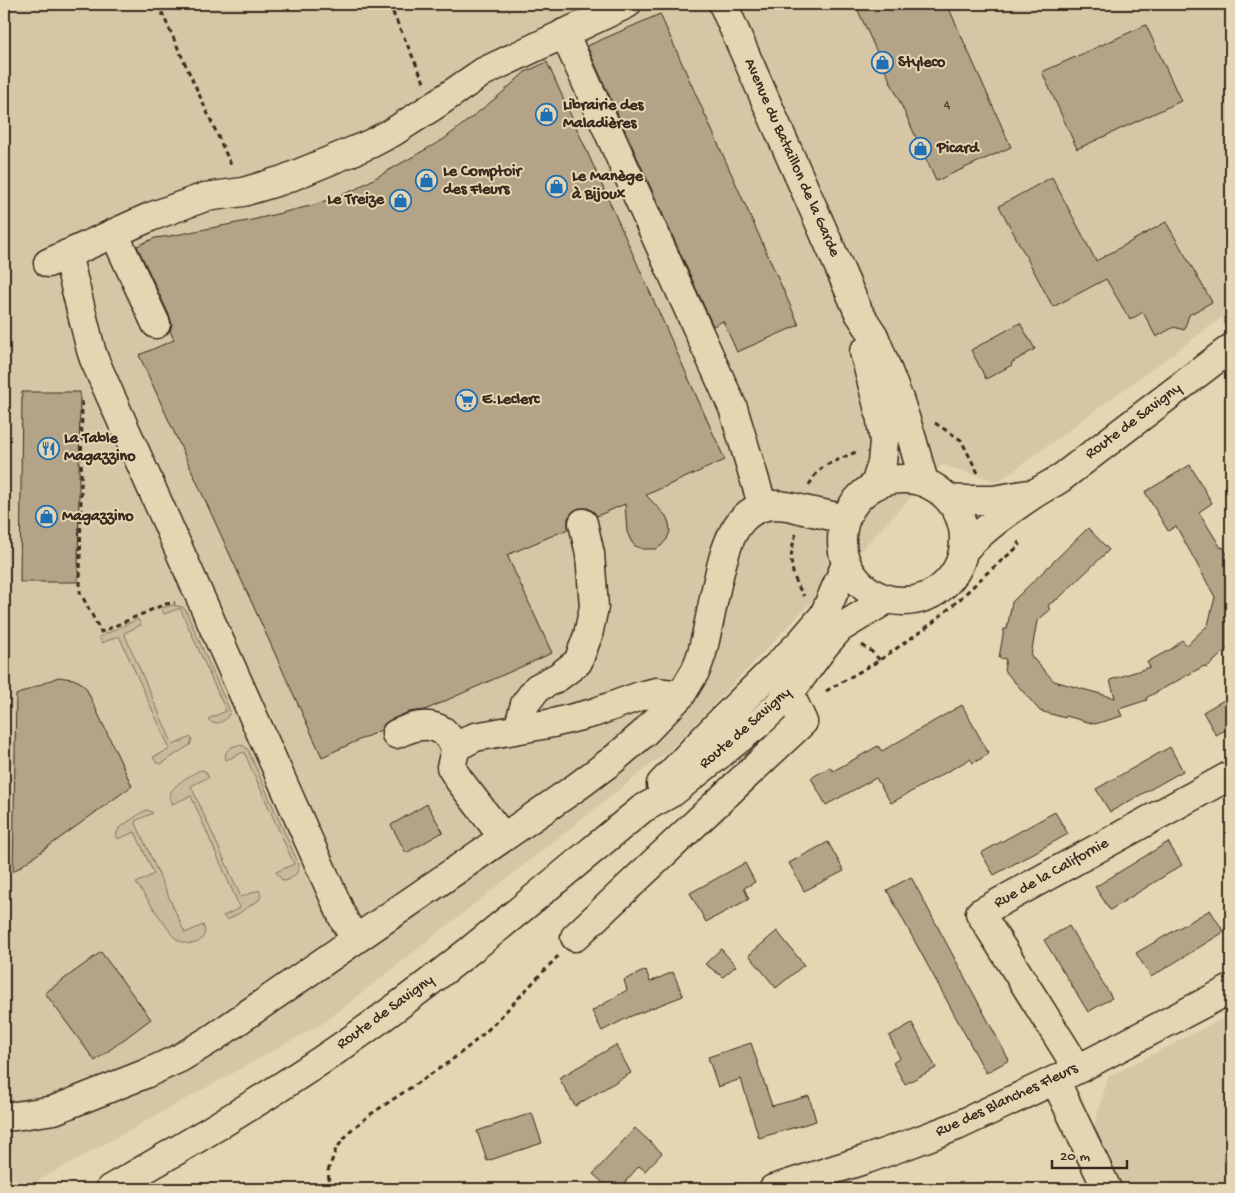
<svg xmlns="http://www.w3.org/2000/svg" width="1235" height="1193" viewBox="0 0 1235 1193" font-family="'Gochi Hand',sans-serif">
  <rect width="100%" height="100%" fill="#e6d5b2"/>
  <filter id="ink" filterUnits="userSpaceOnUse"><feTurbulence type="fractalNoise" baseFrequency=".02" numOctaves="2"/><feDisplacementMap in="SourceGraphic" scale="10" xChannelSelector="R" yChannelSelector="G"/><feConvolveMatrix kernelMatrix="1 2 1 2 8 2 1 2 1" color-interpolation-filters="sRGB"/></filter>
  <g filter="url(#ink)">
    <path fill="#d7c6a5" d="M4 4H1231V311L998 482 942 465 672 748 325 1022 23 1189H4Z
      M1231 1014V1189H1124L1094 1127 1108 1077Z"/>
    <path fill="#cab99a" stroke="#82725c" d="M173 605 183 607 186 611 230 711C228 720 220 724 212 723L208 719 226 711 180 608 164 614 161 608Z
      M138 619 141 625 124 633 173 745 191 737 192 739 190 745 161 764 156 762 153 757 170 749 119 636 102 643 99 637Z
      M239 745 244 746 248 750 299 865C299 873 293 878 285 881L282 880 276 872 294 864 244 752 226 760C223 751 231 746 239 745Z
      M201 770 205 771 209 777 191 786 241 897 259 890C261 894 261 897 259 900L228 920 223 916 240 908 191 796 172 804C171 800 169 796 171 792 173 786 194 772 201 770Z
      M148 810 153 813 135 821 185 933 203 925 205 931C202 948 183 946 173 936L136 883 154 874 135 832 118 839 116 835 119 828 144 811Z"/>
    <path fill="#b4a386" stroke="#3b2a1e" d="M855 4H947L1011 147 936 181Z
      M660 14 799 325 737 352 723 321 713 326 587 46Z
      M1146 25 1181 101 1077 149 1042 72Z
      M547 62 725 460 646 495 666 516 669 523 670 531 667 539 661 546 656 549H643L635 546 631 541 627 532 625 504 597 516 594 512 588 508H579L573 511 568 518V529L507 555 552 653 425 710 409 712 390 720 384 724 381 730 322 757 139 355 174 340 170 331 172 325 170 317 137 246 155 238 170 236 252 220 314 205 354 190 444 139 471 118 502 93 525 72Z
      M1052 177 1096 261 1166 222 1212 302 1189 315 1184 330 1174 327 1156 337 1143 312 1130 320 1106 279 1053 307 999 206Z
      M1020 323 1035 349 1011 363 1012 365 986 379 971 350Z
      M22 392H80L78 582H20Z
      M1190 465 1212 503 1199 512 1221 548 1223 547 1231 561V646L1206 668 1204 666 1146 698 1147 700 1119 709 1122 716 1095 724 1066 716 1065 718 1040 711 1004 670 1006 659 999 658 1004 629H1007L1012 602 1088 528 1109 550 1059 598 1048 605 1050 610 1037 621 1031 656 1054 681 1115 698 1110 680 1150 667 1147 662 1173 648 1182 640 1187 645 1208 625 1215 597 1176 526 1168 531 1145 492Z
      M58 677 73 679 80 682 86 688 132 786 13 872 16 695Z
      M1231 696V727L1216 735 1203 712Z
      M962 705 989 754 973 763 970 759 891 803 876 778 826 805 811 778 830 767 833 771 878 746 882 751Z
      M1170 747 1183 771 1110 812 1096 789Z
      M427 804 443 832 406 853 391 825Z
      M1055 812 1068 834 994 875 981 853Z
      M828 842 844 871 804 891 789 863Z
      M1168 842 1182 865 1110 910 1095 887Z
      M745 863 755 882 744 888 749 899 706 922 690 893Z
      M911 877 1009 1060 986 1073 887 890Z
      M1210 910 1224 932 1151 977 1136 953Z
      M1069 926 1112 998 1088 1012 1044 940Z
      M777 931 804 965 776 988 749 955Z
      M721 949 736 966 723 977 705 964Z
      M101 952 151 1019 95 1061 45 993Z
      M646 970 650 982 673 972 683 996 629 1017 602 1031 592 1011 627 990 624 980Z
      M912 1023 936 1068 905 1084 893 1063 900 1058 889 1036Z
      M751 1043 772 1106 809 1096 816 1121 759 1138 741 1079 718 1087 708 1057Z
      M616 1045 631 1073 575 1106 559 1078Z
      M532 1113 542 1143 487 1161 477 1131Z
      M635 1128 662 1153 645 1171 639 1166 619 1189H610L593 1174Z"/>
    <g fill="none" stroke-linecap="round" stroke-linejoin="round">
      <defs>
        <path id="minor" d="M723 4 821 226 859 313 874 336 900 402 912 439 924 482
          M564 33 733 408 763 507
          M114 233 156 324
          M67 254 91 350 94 359 345 922 356 939
          M48 263 150 217 205 197 243 192 283 180 370 144 393 132 435 105 483 72 627 4
          M864 352 880 414 884 441 882 463 875 485
          M518 729 525 704 537 688 558 677 578 662 588 635 594 607 590 554 583 523
          M396 734C411 727 428 721 443 731 448 735 452 743 456 747
          M503 837 459 780 451 767 456 747 475 737 553 723 593 713 640 696 656 692 681 695
          M575 937 803 722 795 705 778 675
          M1078 1069 980 913 1231 775
          M1055 1080 1107 1189
          M4 1116H15L54 1110 145 1074 180 1058 213 1038 578 786 614 759 643 734 681 695 696 670 702 653C707 633 711 613 715 593 723 559 730 507 774 505 785 505 794 507 804 510 818 513 832 516 845 519
          M773 1189 867 1159 909 1144 957 1126 1078 1069 1231 989"/>
        <path id="major" d="M842 540a61 61 0 1 1 122 0a61 61 0 1 1-122 0Z
          M949 499 964 500H993L1029 494
          M963 551C984 528 1009 511 1034 494 1043 488 1052 484 1061 478 1118 435 1174 391 1231 348
          M661 784 718 724 800 643 824 615 846 564
          M110 1189C191 1143 272 1095 348 1042 451 970 546 888 642 809L673 792 759 723 777 706 789 694 825 645 840 628 886 600"/>
      </defs>
      <use href="#minor" stroke="#3b2a1e" stroke-width="31"/>
      <use href="#major" stroke="#3b2a1e" stroke-width="31"/>
      <path stroke="#3b2a1e" stroke-width="3" stroke-dasharray="5 4" stroke-linecap="butt" d="M158 4 232 167
        M389 4 424 82
        M82 401 80 587V592L101 632 165 604 175 603
        M935 423 961 440 978 473
        M809 485 815 475 824 466 858 451
        M796 534C788 557 790 575 804 596
        M862 645 871 651 880 660
        M826 691 880 660 931 624 961 598 987 573 1020 545 1015 539
        M330 1189 328 1171 336 1149 351 1130 371 1114 449 1062 472 1044 492 1026 558 956"/>
      <use href="#minor" stroke="#e6d5b2" stroke-width="28"/>
      <use href="#major" stroke="#e6d5b2" stroke-width="28"/>
    </g>
  </g>
  <defs>
    <symbol id="shop-ring" viewBox="-11 -11 22 22"><circle r="9.5" fill="#e6d5b2" stroke="#1f6fb2" stroke-width="1.5"/><path d="M-5-2.5h2.3a2.7 3.5 0 0 1 5.4 0H5L5.5 6h-11ZM-1.5-2.5h3a1.5 2.3 0 0 0-3 0Z" fill="#1f6fb2"/></symbol>
    <symbol id="supermarket-ring" viewBox="-11 -11 22 22"><circle r="9.5" fill="#e6d5b2" stroke="#1f6fb2" stroke-width="1.5"/><path d="M-6-5.5h2.5l.6 2H6L4.5 2H-2.5L-4.4-4H-6ZM-1.5 3.2a1.3 1.3 0 1 0 .1 0ZM3 3.2a1.3 1.3 0 1 0 .1 0Z" fill="#1f6fb2"/></symbol>
    <symbol id="restaurant-ring" viewBox="-11 -11 22 22"><circle r="9.5" fill="#e6d5b2" stroke="#1f6fb2" stroke-width="1.5"/><path d="M-5-6h1v4h1v-4h1v4h1v-4h1v5L-1.5 .5V6h-2V.5L-5-1ZM5-6V6H3V1.5H1.5Q1.5-4 5-6Z" fill="#1f6fb2"/></symbol>
  </defs>
  <g fill-rule="evenodd">
    <use href="#shop-ring" x="870" y="50" width="25" height="25"/>
    <use href="#shop-ring" x="534" y="102" width="25" height="25"/>
    <use href="#shop-ring" x="908" y="136" width="25" height="25"/>
    <use href="#shop-ring" x="414" y="168" width="25" height="25"/>
    <use href="#shop-ring" x="544" y="174" width="25" height="25"/>
    <use href="#shop-ring" x="388" y="188" width="25" height="25"/>
    <use href="#supermarket-ring" x="454" y="388" width="25" height="25"/>
    <use href="#restaurant-ring" x="36" y="436" width="25" height="25"/>
    <use href="#shop-ring" x="34" y="504" width="25" height="25"/>
  </g>
  <g text-anchor="middle" dominant-baseline="central" stroke-width="4" stroke-linejoin="round" paint-order="stroke">
    <g font-size="14" fill="#594838">
      <text x="947" y="105">4</text>
    </g>
    <g font-size="16" font-weight="bold" fill="#3b2a1e" stroke="#e6d5b2" text-anchor="start">
      <text x="898" y="63">Styleco</text>
      <text x="563" y="106">Librairie des<tspan x="563" dy="18">Maladières</tspan></text>
      <text x="937" y="149">Picard</text>
      <text x="443" y="172">Le Comptoir<tspan x="443" dy="18">des Fleurs</tspan></text>
      <text x="572" y="177">Le Manège<tspan x="572" dy="18">à Bijoux</tspan></text>
      <text x="384" y="200" text-anchor="end">Le Treize</text>
      <text x="482" y="400">E.Leclerc</text>
      <text x="64" y="439">La Table<tspan x="64" dy="18">Magazzino</tspan></text>
      <text x="62" y="517">Magazzino</text>
    </g>
    <g font-size="16" fill="#3b2a1e" stroke="#e6d5b2">
      <text transform="translate(791 158) rotate(66)">Avenue du Bataillon de la Garde</text>
      <text transform="translate(1134 422) rotate(-37)">Route de Savigny</text>
      <text transform="translate(746 729) rotate(-41)">Route de Savigny</text>
      <text transform="translate(1052 874) rotate(-29)">Rue de la Californie</text>
      <text transform="translate(386 1013) rotate(-36)">Route de Savigny</text>
      <text transform="translate(1007 1101) rotate(-25)">Rue des Blanches Fleurs</text>
    </g>
  </g>
  <rect width="1235" height="1193" fill="none" stroke="#e6d5b2" stroke-width="20"/>
  <rect x="10" y="10" width="1215" height="1173" fill="none" stroke="#3b2a1e" stroke-width="2" filter="url(#ink)"/>
  <path d="M1052 1160v8h75v-8" fill="none" stroke="#3b2a1e" stroke-width="2.5"/>
  <text x="1060" y="1160" font-size="15" fill="#3b2a1e" stroke="#e6d5b2" stroke-width="4" paint-order="stroke">20 m</text>
</svg>
